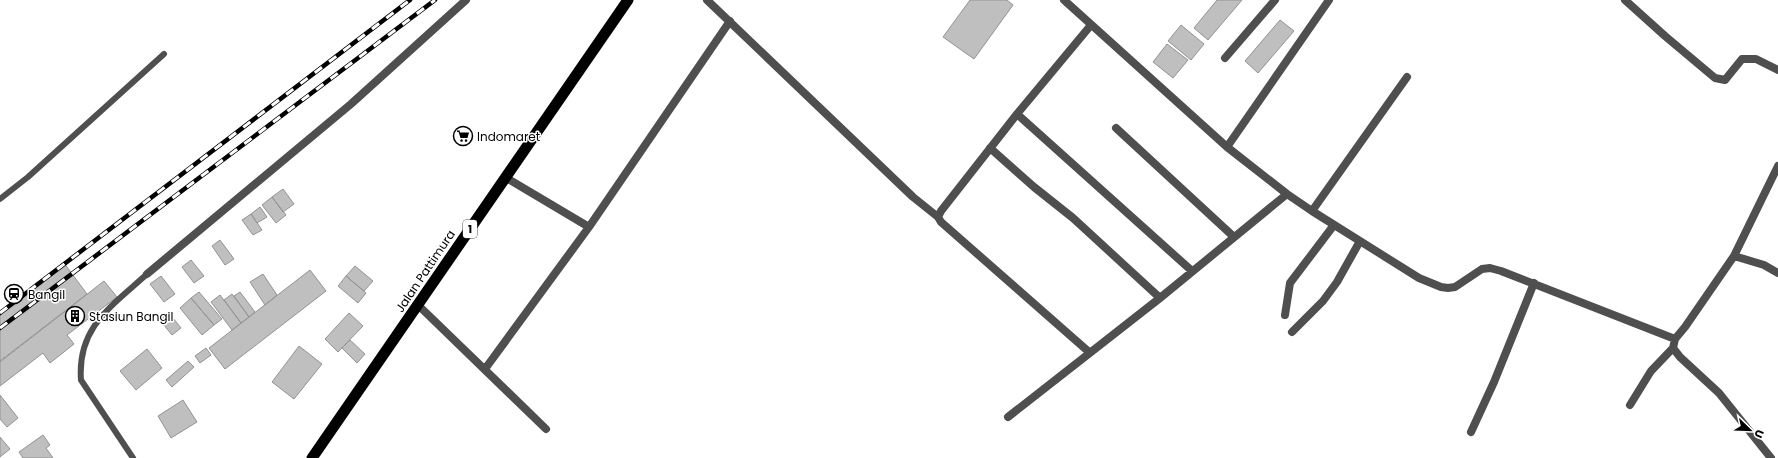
<svg xmlns="http://www.w3.org/2000/svg" width="1778" height="458" viewBox="0 0 1778 458" font-family="Poppins,sans-serif">
  <rect width="100%" height="100%" fill="#fff"/>
  <path fill="#bfbfbf" stroke="#939393" d="M970 0H1007L1013 5 974 59 943 37Z
    M1217 0H1242L1208 40 1194 28Z
    M1280 20 1294 31 1258 73 1245 61Z
    M1181 25 1204 44 1191 60 1168 41Z
    M1167 44 1188 60 1173 78 1153 62Z
    M283 189 294 204 283 212 272 197Z
    M272 197 286 215 276 223 262 205Z
    M260 207 267 217 257 223 251 214Z
    M251 214 262 230 253 235 242 220Z
    M220 240 234 259 225 265 212 246Z
    M191 260 204 276 194 283 182 267Z
    M64 263 87 294 0 361V312Z
    M355 266 373 281 364 291 346 276Z
    M310 270 326 291 225 369 209 348Z
    M263 274 277 295 265 305 250 282Z
    M161 276 175 294 164 302 150 284Z
    M346 276 366 293 358 303 338 286Z
    M104 281 117 297 67 335 74 344 50 363 43 353 0 386V362Z
    M199 292 222 319 214 325 191 298Z
    M240 292 255 312 249 317 234 296Z
    M232 294 249 317 241 323 224 300Z
    M220 295 241 323 232 330 211 302Z
    M191 298 214 325 202 335 180 308Z
    M168 312 181 328 172 335 159 319Z
    M349 313 363 326 338 352 325 339Z
    M350 340 365 354 357 363 342 348Z
    M299 346 322 364 294 399 272 382Z
    M206 348 211 355 200 363 195 356Z
    M147 349 162 368 136 390 120 371Z
    M188 361 194 367 172 387 166 380Z
    M0 395 18 418 7 427 0 419Z
    M183 400 197 422 171 438 158 416Z
    M43 435 50 445 46 448 53 458H23L19 452Z
    M0 437 10 449 0 457Z"/>
  <g fill="none" stroke-linecap="round" stroke-linejoin="round">
    <path stroke="#4f4f4f" stroke-width="6" d="M0 199 28 177 164 54
      M133 458 81 380C77 327 112 306 147 274"/>
    <path stroke="#4f4f4f" stroke-width="8" d="M707 0 913 197 938 217 941 222 1089 352
      M1064 0 1227 147 1287 194 1312 211 1419 278 1441 287 1448 288 1455 287 1482 269 1490 268 1501 271 1675 339 1685 327 1734 256 1764 265 1778 273
      M1625 0 1665 36 1715 78 1725 80 1742 59H1756L1778 70
      M1225 58 1275 0
      M1017 114 1192 271
      M1116 128 1234 237
      M1227 147 1329 0
      M990 148 1034 187 1073 218 1160 298
      M505 177 589 227
      M1312 211 1407 77
      M938 217 941 211 1017 114 1091 25
      M1734 256 1778 166
      M147 274 351 104 466 0
      M418 305 546 429
      M1285 315 1290 283 1334 225
      M1292 332 1323 301 1337 282 1360 241
      M1675 339 1673 348 1680 357 1719 393 1771 458
      M485 369 589 227 730 21
      M1630 405 1651 371 1673 348
      M1008 417 1160 298 1287 194
      M1471 432 1494 382 1534 283"/>
    <path stroke="#000" stroke-width="11" d="M312 458 628 0"/>
    <defs>
      <path id="rail" d="M0 313 410 0
        M0 328 435 0"/>
    </defs>
    <use href="#rail" stroke="#000" stroke-width="4.5"/>
    <use href="#rail" stroke="#fff" stroke-width="3" stroke-dasharray="9" stroke-linecap="butt"/>
  </g>
  <defs>
    <symbol id="supermarket-ring" viewBox="-11 -11 22 22"><circle r="9.5" fill="#fff" stroke="#000" stroke-width="1.5"/><path d="M-6-5.5h2.5l.6 2H6L4.5 2H-2.5L-4.4-4H-6ZM-1.5 3.2a1.3 1.3 0 1 0 .1 0ZM3 3.2a1.3 1.3 0 1 0 .1 0Z" fill="#000"/></symbol>
    <symbol id="station-ring" viewBox="-11 -11 22 22"><circle r="9.5" fill="#fff" stroke="#000" stroke-width="1.5"/><path d="M-3-6H3Q5-6 5-4V2Q5 4 3 4L4.5 6H3L1.5 4h-3L-3 6H-4.5L-3 4Q-5 4-5 2V-4Q-5-6-3-6ZM-3.5-4v3h7v-3ZM-3.5 1v1.5H-2V1ZM2 1v1.5H3.5V1Z" fill="#000"/></symbol>
    <symbol id="building-ring" viewBox="-11 -11 22 22"><circle r="9.5" fill="#fff" stroke="#000" stroke-width="1.5"/><path d="M-4-6H4V6H1V3H-1V6H-4ZM-2.5-4.3h1.7v1.8h-1.7ZM.8-4.3h1.7v1.8H.8ZM-2.5-1h1.7V.8h-1.7ZM.8-1h1.7V.8H.8Z" fill="#000"/></symbol>
  </defs>
  <g fill-rule="evenodd">
    <use href="#supermarket-ring" x="452" y="125" width="22" height="22"/>
    <use href="#station-ring" x="3" y="283" width="22" height="22"/>
    <use href="#building-ring" x="64" y="305" width="22" height="22"/>
  </g>
  <g text-anchor="middle" dominant-baseline="central" stroke-width="3" stroke-linejoin="round" paint-order="stroke">
    <rect fill="#fff" stroke="#4c4c4c" stroke-width="1" x="463" y="220" width="14" height="18" rx="3"/>
    <g font-size="11" font-weight="bold" fill="#000">
      <text x="470" y="229">1</text>
    </g>
    <g font-size="12" fill="#000" stroke="#fff" text-anchor="start">
      <text x="477" y="136">Indomaret</text>
      <text x="28" y="294">Bangil</text>
      <text x="89" y="316">Stasiun Bangil</text>
    </g>
    <g font-size="12" fill="#000" stroke="#fff">
      <text transform="translate(425 271) rotate(-56)">Jalan Pattimura</text>
    </g>
  </g>
  <g transform="translate(1750 430) rotate(113)" stroke="#ffffff" stroke-width="3" paint-order="stroke">
  <path d="M0-3L7 15L0 10L-7 15Z" fill="#000000"/>
  <text y="-6" font-size="11" font-weight="bold" text-anchor="middle" fill="#000000">U</text>
  </g>
</svg>
